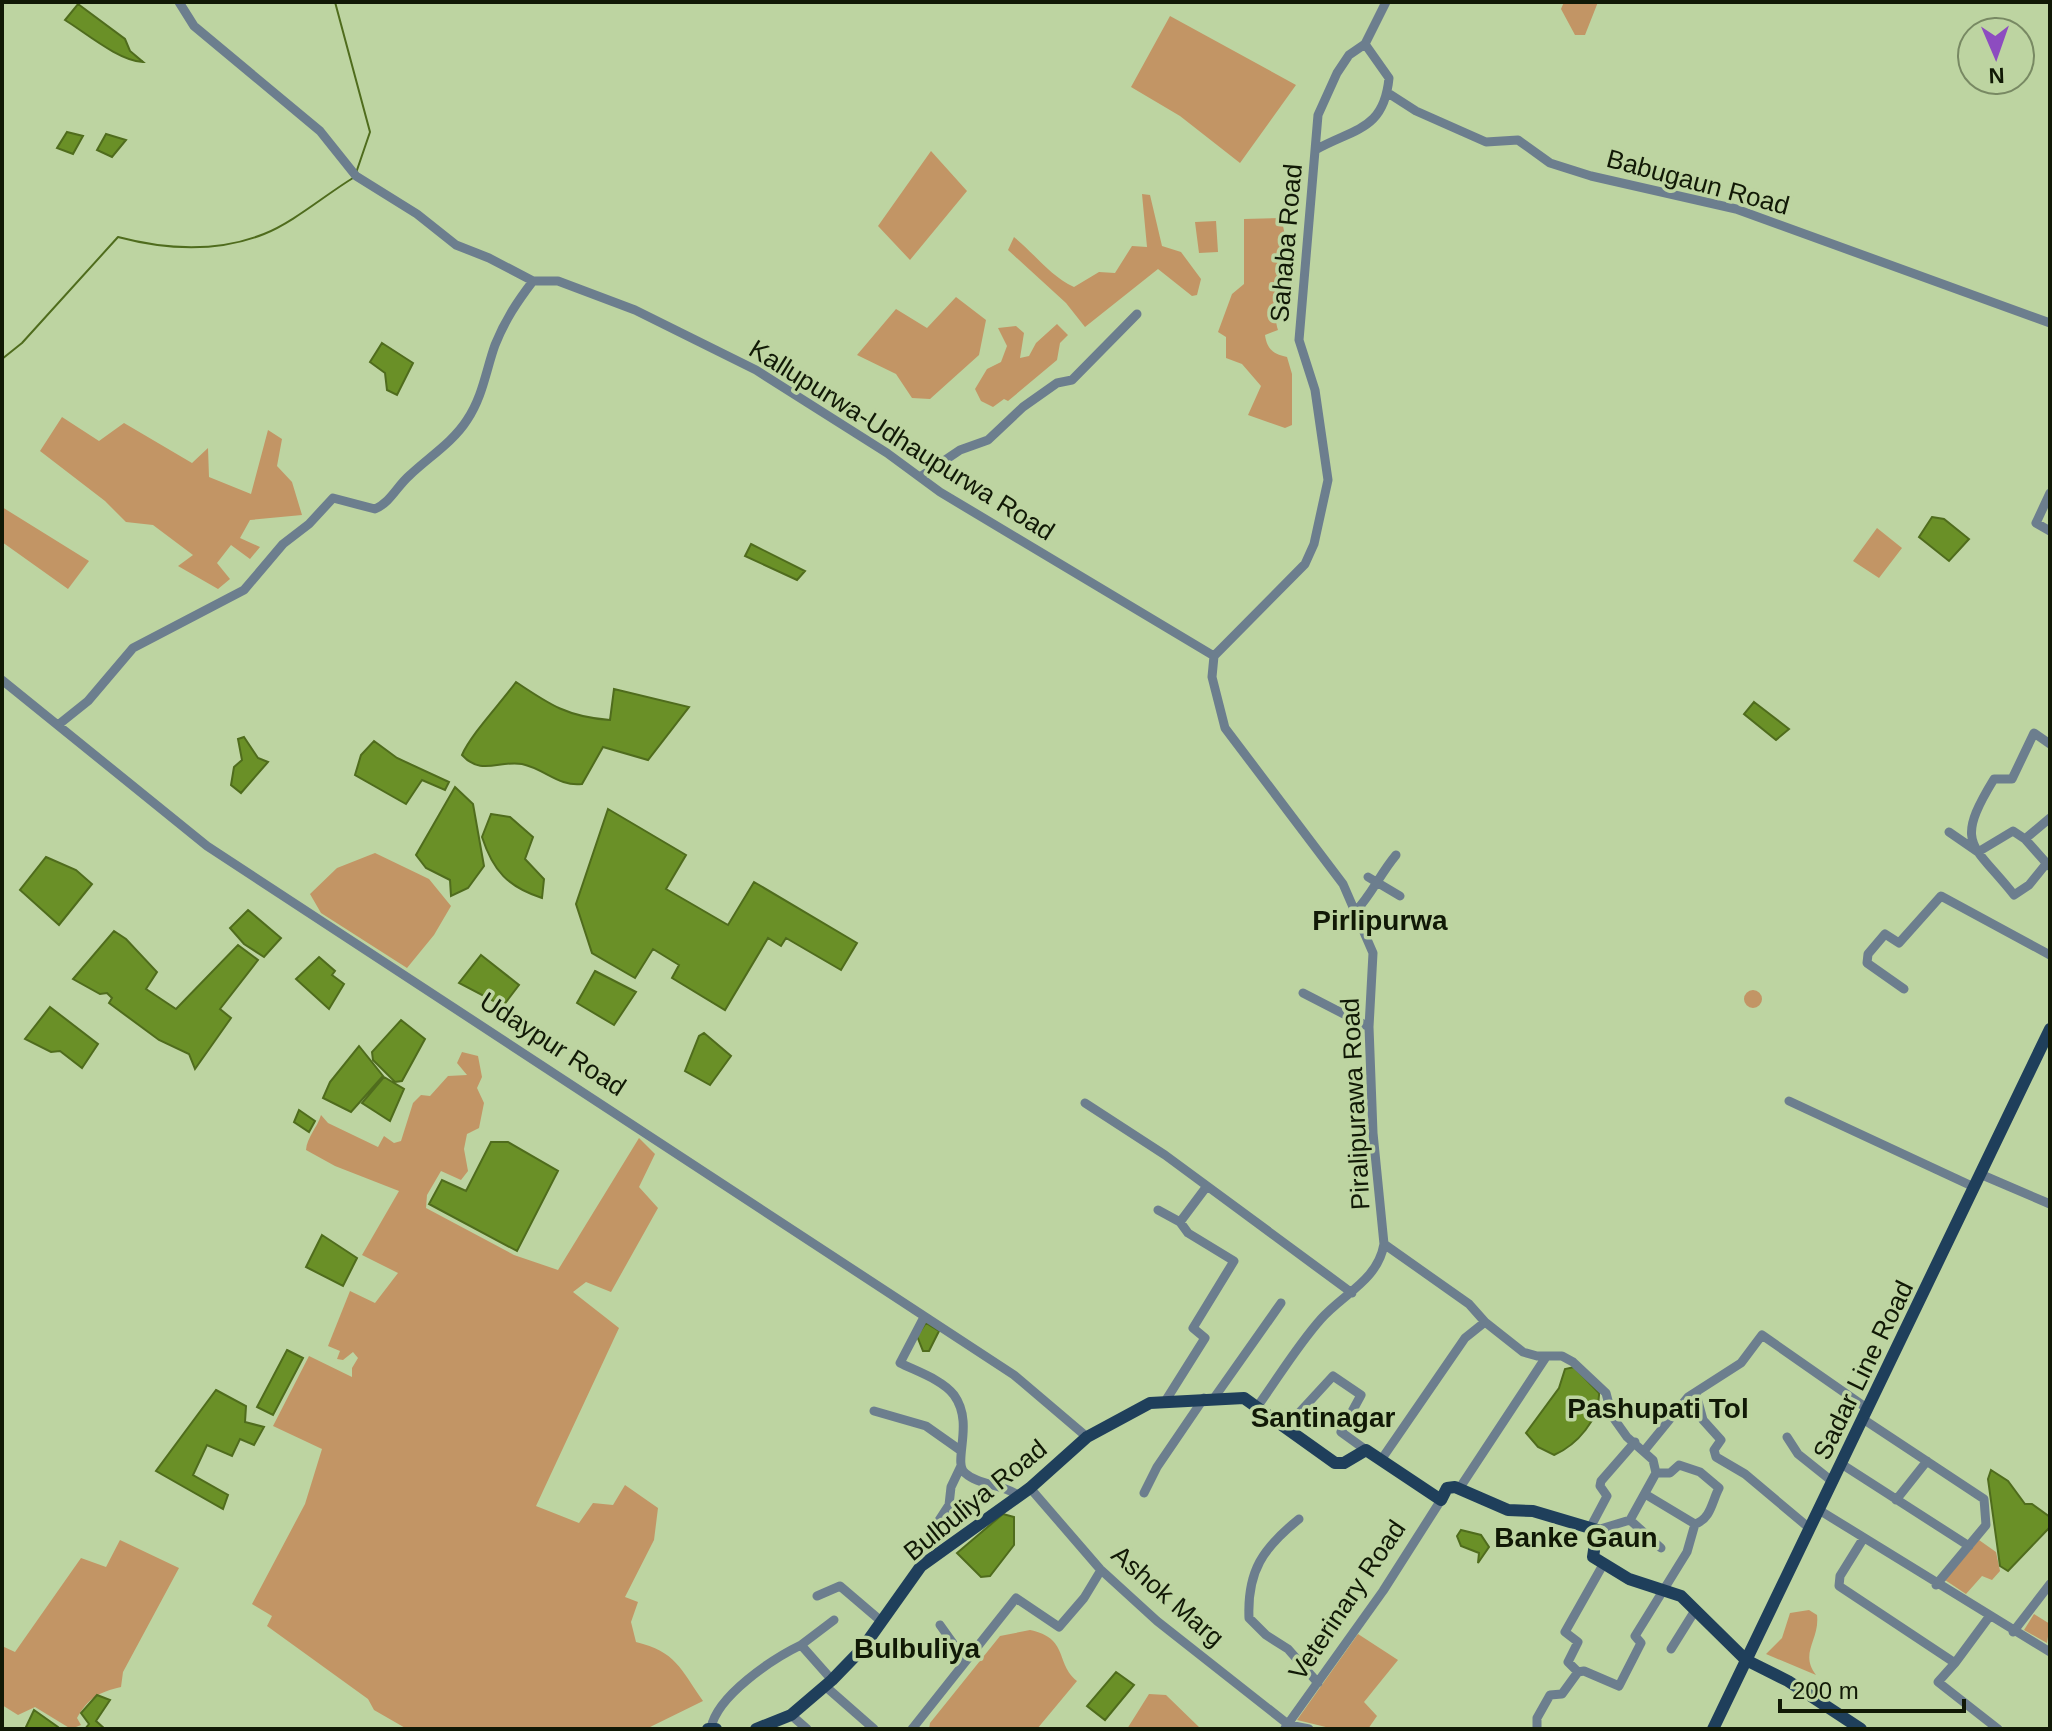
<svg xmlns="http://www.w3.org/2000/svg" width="2052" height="1731" viewBox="0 0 2052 1731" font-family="Helvetica,sans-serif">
  <rect width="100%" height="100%" fill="#bdd4a1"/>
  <path fill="#c29565" d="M1564 2H1598L1585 35H1575L1561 9Z
    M1170 16 1296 85 1240 163 1180 116 1131 87Z
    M931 151 967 191 910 260 878 226Z
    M1142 194 1150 195 1162 246 1181 252 1201 279 1197 295 1192 296 1158 269 1085 327 1066 303 1008 250 1014 237C1035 254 1050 276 1074 287L1099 272 1115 273 1132 246 1147 247Z
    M1281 218C1287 240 1290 264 1285 288 1281 305 1272 312 1278 330L1265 335C1267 349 1273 354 1287 357L1292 374V425L1285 428 1248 415 1261 386 1242 364 1226 358V337L1218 332 1232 294 1244 284V219Z
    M1216 221 1218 252 1199 253 1195 222Z
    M956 297 986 320 979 355 930 399 912 398 896 374 857 355 896 309 927 328Z
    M1057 324 1068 335 1060 343 1057 360 1008 401 1004 399 993 407 981 401 975 389 987 369 1001 362 1007 346 998 328 1016 326 1024 333 1020 358 1029 356 1036 343Z
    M62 417 99 441 124 423 192 463 208 448 209 477 251 494 268 430 282 439 277 466 292 482 302 515 250 520 240 538 260 547 250 559 231 545 217 563 230 579 218 589 178 566 193 555 153 525 126 522 105 501 40 451Z
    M2 507 89 561 68 589 2 542Z
    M1877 528 1902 548 1879 578 1853 561Z
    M375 853 429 879 451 906 434 935 407 968 321 913 310 894 337 868Z
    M1744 999a9 9 0 1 1 18 0a9 9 0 1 1-18 0Z
    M462 1052 478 1056 482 1077 477 1088 484 1103 479 1128 467 1134 464 1149 468 1171 461 1180 441 1171 427 1195 426 1208 514 1255 558 1270 639 1138 655 1154 639 1187 658 1208 611 1292 586 1282 573 1292 619 1328 536 1506 579 1523 593 1503 613 1505 625 1485 658 1508 654 1540 625 1597 638 1602 631 1622 636 1642C676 1652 680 1668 703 1701L646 1729H407L374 1710 368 1699 267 1626 272 1616 252 1604 305 1504 322 1449 273 1426 309 1356 352 1377V1368L358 1358 353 1352 343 1360 337 1359 340 1351 328 1346 350 1291 375 1303 398 1273 362 1255 399 1191 335 1166 306 1150C307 1137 317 1128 321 1115L328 1123 378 1147 384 1136 394 1143 401 1141 413 1103 421 1095 430 1096 448 1076 467 1075 457 1063Z
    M120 1540 179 1568 123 1672 121 1687C99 1692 88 1698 77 1718L81 1725 71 1729 35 1707 18 1715 2 1705V1646L15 1652 81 1558 106 1567Z
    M1979 1540 1996 1552 2000 1571 1992 1580 1982 1576 1966 1594 1945 1580Z
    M1809 1610 1817 1615C1820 1640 1799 1653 1816 1675L1766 1654 1782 1638 1790 1613Z
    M2034 1614 2050 1624 2047 1643 2024 1630Z
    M1030 1630C1069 1638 1055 1663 1077 1681L1037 1729H929L930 1723 1000 1636Z
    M1358 1634 1398 1660 1364 1702 1377 1716 1368 1729H1334L1297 1720Z
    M1149 1694 1166 1695 1201 1729H1127Z"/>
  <path fill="#6a9027" stroke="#4f6c1d" stroke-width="2" d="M78 4 125 39 130 51 143 62C119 61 86 33 65 20Z
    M67 132 83 136 73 154 57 148Z
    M106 134 126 140 112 157 97 150Z
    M382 343 413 363 397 395 387 390 385 373 370 362Z
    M1932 517 1944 519 1969 539 1949 561 1919 537Z
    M751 544 805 571 797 580 745 556Z
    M516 682C550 705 568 717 610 720L614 689 689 707 648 760 603 747 582 784C559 787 545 769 522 764 499 760 481 776 462 755 471 734 501 703 516 682Z
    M1754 702 1789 729 1776 740 1744 714Z
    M244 737 258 758 268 762 241 793 231 785 234 767 242 760 238 739Z
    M374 741 397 758 449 782 445 790 422 780 406 804 355 775 361 755Z
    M455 787 473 804 484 866 468 888 451 896 450 880 426 868 416 855Z
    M608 809 686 855 666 889 728 925 754 882 857 943 841 970 786 938 781 946 768 938 725 1010 672 978 679 965 653 949 635 978 592 953 576 904Z
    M491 814 510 817 533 837 525 859 544 879 542 898C508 887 493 871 482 837Z
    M46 857 76 870 92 884 59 925 20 890Z
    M248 910 281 938 264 957 244 944 230 928Z
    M114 931 126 939 157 972 146 989 176 1009 238 945 258 960 220 1009 231 1018 195 1069 189 1054 159 1040 109 1003 112 998 107 993 100 994 73 979Z
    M481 955 519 985 503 1006 459 983Z
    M319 957 335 971 332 975 344 984 329 1009 296 979Z
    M595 971 636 992 614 1025 577 1003Z
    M50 1007 98 1044 82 1068 60 1051 51 1052 25 1039Z
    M401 1020 425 1039 402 1081 395 1082 373 1060 372 1052Z
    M704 1033 731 1056 710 1085 685 1071 699 1036Z
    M359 1046 383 1076 351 1112 323 1098 330 1082Z
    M384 1077 404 1089 390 1121 362 1103Z
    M299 1110 315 1121 309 1132 294 1122Z
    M491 1142H508L558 1171 517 1251 429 1204 442 1180 466 1191Z
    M322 1235 357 1258 343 1286 306 1267Z
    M926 1323 939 1331 929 1351H923L917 1336Z
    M287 1350 303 1358 273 1415 257 1407Z
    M1574 1367 1599 1393C1600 1419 1577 1445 1554 1455L1538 1447 1526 1433 1559 1388 1565 1369Z
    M216 1390 246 1406 245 1422 264 1427 254 1445 240 1439 232 1456 207 1445 193 1475 228 1495 223 1509 156 1471Z
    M1991 1470 2008 1481 2025 1504H2032L2050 1517V1527L2008 1571 2000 1566 1988 1479Z
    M1003 1514 1014 1517V1545L990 1576 981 1577 957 1553Z
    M1461 1530 1481 1535 1489 1547 1478 1563 1479 1553 1461 1546 1457 1536Z
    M1116 1672 1134 1685 1105 1720 1087 1706Z
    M97 1695 110 1700 96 1721 105 1729H85L89 1724 81 1713Z
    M34 1710 58 1727 60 1729H25Z"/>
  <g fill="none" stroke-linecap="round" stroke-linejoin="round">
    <path stroke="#4f6c1d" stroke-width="2" d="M335 2 370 132 356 173
      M2 359 22 343 118 237C167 250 216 253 264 234 294 222 325 195 353 178"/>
    <path stroke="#6c7e8e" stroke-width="9" d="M179 2 194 26 320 131 356 176 417 214 456 245 489 258 533 281H558L635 310 756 370 887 453 940 492 1214 656
      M1388 93 1416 111 1486 142 1518 140 1550 163 1591 176 1736 209 2050 323
      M1317 149C1355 128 1384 130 1389 78L1365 44
      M920 477 960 450 988 440 1023 407 1057 383 1072 380 1137 314
      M2050 493 2036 523 2050 531
      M1214 656 1212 677 1225 728 1343 884 1373 953 1369 1027 1373 1133 1384 1244C1378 1280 1343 1294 1321 1319 1297 1346 1278 1378 1257 1407
      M1214 656 1305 564 1314 544 1328 480 1315 390 1299 340 1318 115 1337 73 1349 55 1365 44 1386 2
      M2 680 207 846 1014 1375 1087 1437
      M58 725 88 701 133 648 244 590 283 544 309 524 333 498 375 509C391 502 397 486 410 475 429 457 453 442 467 420 483 396 486 370 495 345 505 320 517 302 533 281
      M1949 832 1978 852 2013 831 2025 839
      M2046 864 2029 885 2014 895C1973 843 1953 846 1994 779H2012L2034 733 2050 744
      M2049 866 2025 839 2050 818
      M1368 877 1400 896
      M1355 912C1372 894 1380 874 1396 855
      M1904 989 1867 963 1868 954 1885 934 1899 943 1941 896 2050 955
      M1303 993 1369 1027
      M1789 1101 1974 1187
      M1085 1103 1165 1155 1352 1293
      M1980 1174 2050 1204
      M1158 1210 1180 1222
      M1384 1244 1469 1304 1485 1322 1523 1352 1537 1356H1562L1573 1362 1606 1393 1612 1416 1627 1437 1653 1460 1656 1473 1630 1520 1597 1530
      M924 1317 900 1363C916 1371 943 1380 954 1395 975 1424 952 1462 965 1473 978 1485 1002 1484 1018 1495
      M1696 1394 1703 1420 1721 1440 1714 1450 1716 1457 1745 1474 1808 1527
      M1214 1398 1281 1303
      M1166 1400 1205 1338 1193 1328 1234 1261 1188 1233 1180 1222 1207 1186
      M874 1411 926 1426 960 1450
      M1863 1419 1984 1499 1986 1525 1936 1585
      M1286 1427 1333 1376 1361 1395 1341 1432 1366 1450
      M1787 1437 1798 1454 1833 1482
      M1644 1451 1688 1397 1741 1363 1762 1335 1868 1409
      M1381 1460 1465 1338 1485 1322
      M1843 1465 1969 1546
      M1030 1488 1100 1569 1157 1621 1289 1725 1309 1729
      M1459 1489 1546 1357
      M1144 1493 1157 1467 1204 1398
      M1645 1494 1695 1524C1711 1519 1712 1501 1719 1488L1700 1472 1679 1465 1670 1473H1656
      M1896 1500 1927 1461
      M1819 1510 2050 1652
      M1299 1519C1263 1548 1247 1571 1249 1618L1266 1635 1288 1649 1318 1683
      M1630 1520 1661 1548
      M1590 1528 1607 1496 1600 1486 1601 1481 1635 1442
      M1863 1539 1840 1576 1839 1586 1955 1663 1989 1617
      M1604 1563 1565 1632 1578 1642 1568 1662 1578 1672 1584 1671 1619 1686 1641 1643 1635 1636 1687 1552 1695 1524
      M921 1566 919 1551 949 1505 951 1487 961 1466
      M817 1596 840 1586 881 1621
      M940 1625 965 1660
      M2013 1632 2050 1584
      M1671 1649 1696 1609
      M1955 1663 1938 1682 1998 1729
      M832 1680 801 1645 834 1620
      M825 1686 874 1729
      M791 1715 807 1729
      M711 1728C717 1696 772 1659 801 1645
      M1285 1728 1383 1591 1441 1500
      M912 1729 1016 1598 1059 1627 1084 1598 1101 1570
      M1537 1729V1718L1550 1695 1562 1694 1578 1672"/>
    <path stroke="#1f3f5b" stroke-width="12" d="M708 1729H716
      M756 1729 791 1715 832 1680 862 1649 921 1566 1030 1488 1087 1437 1150 1403 1244 1398 1335 1463H1344L1366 1450 1441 1500 1447 1488 1455 1487 1508 1510 1533 1511 1597 1530 1593 1557 1629 1579 1681 1596 1746 1660 1788 1681 1861 1729
      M1713 1729 2050 1029"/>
  </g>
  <g text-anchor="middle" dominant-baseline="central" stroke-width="7" stroke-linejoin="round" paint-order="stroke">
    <g font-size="26" fill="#111906" stroke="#bdd4a1">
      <text transform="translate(1698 182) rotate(15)">Babugaun Road</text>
      <text transform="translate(1286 243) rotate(-85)">Sahaba Road</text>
      <text transform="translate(902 440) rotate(32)">Kallupurwa-Udhaupurwa Road</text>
      <text transform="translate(553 1044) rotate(33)">Udaypur Road</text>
      <text transform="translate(1355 1104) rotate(-93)">Piralipurawa Road</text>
      <text transform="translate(1863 1370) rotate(-64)">Sadar Line Road</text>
      <text transform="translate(975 1500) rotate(-39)">Bulbuliya Road</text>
      <text transform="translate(1168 1596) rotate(41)">Ashok Marg</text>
      <text transform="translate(1347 1600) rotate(-56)">Veterinary Road</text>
    </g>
    <g font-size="28" font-weight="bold" fill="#111906" stroke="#bdd4a1">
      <text x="1380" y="920">Pirlipurwa</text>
      <text x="1658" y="1408">Pashupati Tol</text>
      <text x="1323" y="1417">Santinagar</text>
      <text x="1576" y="1537">Banke Gaun</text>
      <text x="917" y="1648">Bulbuliya</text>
    </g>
  </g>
  <rect width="2052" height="1731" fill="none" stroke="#111906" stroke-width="8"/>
  <g transform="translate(1996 56) rotate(178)"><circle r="38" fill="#bdd4a1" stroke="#788963" stroke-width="2"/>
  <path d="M0-6L14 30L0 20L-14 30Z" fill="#8d4cc0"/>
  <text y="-12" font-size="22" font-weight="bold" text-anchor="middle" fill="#111906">N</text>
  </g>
  <path d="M1780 1699v12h184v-12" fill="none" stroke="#111906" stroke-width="4"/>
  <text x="1792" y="1699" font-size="24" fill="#111906" stroke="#bdd4a1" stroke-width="6" paint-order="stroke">200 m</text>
</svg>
